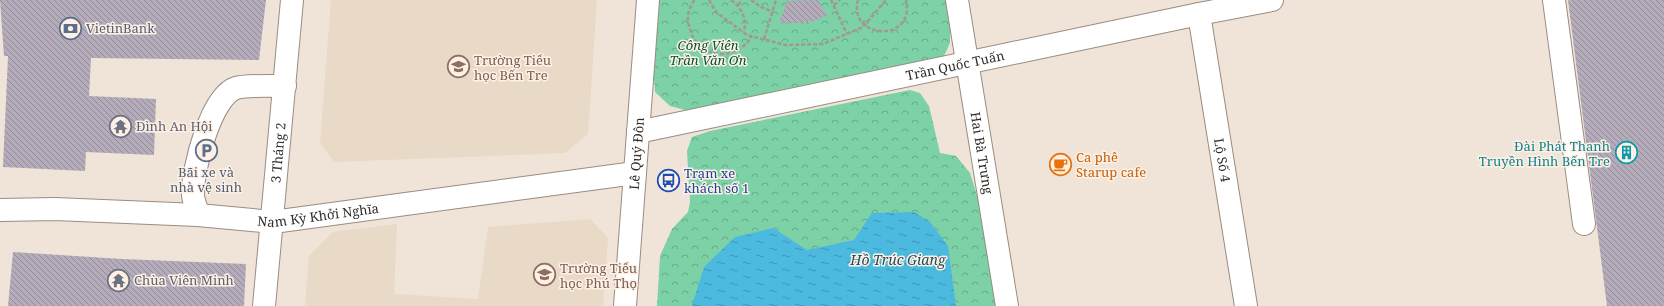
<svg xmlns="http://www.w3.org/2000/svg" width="1664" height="306" viewBox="0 0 1664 306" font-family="'Noto Serif',serif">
  <defs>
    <pattern id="park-crowns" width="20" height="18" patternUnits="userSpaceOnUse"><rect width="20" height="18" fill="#7cd1a6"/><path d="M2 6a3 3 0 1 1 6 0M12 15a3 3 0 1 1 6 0" fill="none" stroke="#66aa87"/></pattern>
    <pattern id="water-ripples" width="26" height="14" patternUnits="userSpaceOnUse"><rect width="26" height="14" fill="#4cb9df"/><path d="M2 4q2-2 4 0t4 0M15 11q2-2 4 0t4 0" fill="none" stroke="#4097b5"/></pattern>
    <pattern id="building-back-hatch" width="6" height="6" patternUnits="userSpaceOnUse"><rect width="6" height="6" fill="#b4acba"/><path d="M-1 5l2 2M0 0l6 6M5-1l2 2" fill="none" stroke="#938c97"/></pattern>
  </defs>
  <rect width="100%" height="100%" fill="#f0e3d8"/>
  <path fill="#e9d9c7" d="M331 0H597L588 134 565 153 334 162 320 143Z
    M590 219 608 238 603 306H305L309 256 333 232 397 224 394 294 478 299 488 227Z"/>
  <path fill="url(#park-crowns)" d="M659 0H946L950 26V43L944 56 929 61 689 111 670 106 655 92 653 67Z
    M910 90 920 93 929 106 940 153 956 156 970 173 982 211 997 306H657L660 256 672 229 688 212 690 202 687 151 692 137 710 131Z"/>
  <path fill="url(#water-ripples)" d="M914 212 930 222 948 246 956 306H692L704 267 735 237 773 228 807 250 854 240 872 213Z"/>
  <path fill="url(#building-back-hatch)" d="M0 0H266L259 60 91 58 89 96 156 99 154 155 86 152 85 171 3 167 8 56H4Z
    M818 0 827 15 814 21 803 23H779L787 1Z
    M1568 0H1664V306H1607Z
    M13 252 122 259 246 264 244 306H8Z"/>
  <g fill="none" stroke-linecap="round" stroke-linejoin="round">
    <defs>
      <g id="minor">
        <path id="s1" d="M957 0 1007 306"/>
        <path d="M1554 0 1584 224"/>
        <path id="s2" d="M1199 14 1246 306"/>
        <path id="s3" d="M638 132 1199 14 1272 0"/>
        <path id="s4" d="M0 210 55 209 198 215 273 222 635 173"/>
        <path d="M198 215C197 208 192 199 193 192 193 168 211 96 236 88 246 85 273 86 285 86"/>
        <path id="s5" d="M264 306 292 0"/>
        <path id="s6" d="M625 306 648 0"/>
      </g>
    </defs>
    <use href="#minor" stroke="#998c82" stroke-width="24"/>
    <path stroke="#a29890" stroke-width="2.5" stroke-dasharray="4 2" stroke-linecap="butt" d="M694 0C693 3 690 7 689 11 687 18 688 23 690 29 699 60 736 62 752 36
      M709 0 716 12 747 35 785 45 823 44 863 27 886 0
      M731 0C742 8 747 19 744 32
      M751 0 761 7 773 12
      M831 0 847 34
      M858 0C847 39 916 44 906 0
      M738 5 742 0
      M834 5 840 0
      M764 39 776 0"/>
    <use href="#minor" stroke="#fff" stroke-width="22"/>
  </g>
  <defs>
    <symbol id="bank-ring" viewBox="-11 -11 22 22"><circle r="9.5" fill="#fef0e5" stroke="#5c6f8a" stroke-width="1.5"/><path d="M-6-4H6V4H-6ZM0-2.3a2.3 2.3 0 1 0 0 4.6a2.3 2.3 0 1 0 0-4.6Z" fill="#5c6f8a"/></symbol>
    <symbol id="school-ring" viewBox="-11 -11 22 22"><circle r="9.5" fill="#fef0e5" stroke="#8d6e63" stroke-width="1.5"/><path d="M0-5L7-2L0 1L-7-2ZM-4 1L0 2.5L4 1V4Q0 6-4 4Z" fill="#8d6e63"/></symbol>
    <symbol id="temple-ring" viewBox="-11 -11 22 22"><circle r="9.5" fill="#fef0e5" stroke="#6b7280" stroke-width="1.5"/><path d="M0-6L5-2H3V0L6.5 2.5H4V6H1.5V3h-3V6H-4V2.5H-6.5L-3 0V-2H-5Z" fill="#6b7280"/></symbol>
    <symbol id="parking-ring" viewBox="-11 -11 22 22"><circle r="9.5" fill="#fef0e5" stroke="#5c6f8a" stroke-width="1.5"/><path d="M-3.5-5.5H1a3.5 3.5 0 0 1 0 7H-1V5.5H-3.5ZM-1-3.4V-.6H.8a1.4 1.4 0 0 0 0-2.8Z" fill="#5c6f8a"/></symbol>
    <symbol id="building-ring" viewBox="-11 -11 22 22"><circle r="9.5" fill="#fef0e5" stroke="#0f9aa8" stroke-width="1.5"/><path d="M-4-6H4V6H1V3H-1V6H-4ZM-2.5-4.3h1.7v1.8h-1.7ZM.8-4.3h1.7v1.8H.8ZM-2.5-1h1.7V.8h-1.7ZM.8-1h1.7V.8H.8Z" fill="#0f9aa8"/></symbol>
    <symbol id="cafe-ring" viewBox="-11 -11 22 22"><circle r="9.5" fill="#fef0e5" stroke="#e8710a" stroke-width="1.5"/><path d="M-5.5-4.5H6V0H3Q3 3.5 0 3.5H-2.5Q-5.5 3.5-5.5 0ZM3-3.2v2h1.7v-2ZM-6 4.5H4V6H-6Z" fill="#e8710a"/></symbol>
    <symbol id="bus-ring" viewBox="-11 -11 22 22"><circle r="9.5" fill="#fef0e5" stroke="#1a4fb4" stroke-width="1.5"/><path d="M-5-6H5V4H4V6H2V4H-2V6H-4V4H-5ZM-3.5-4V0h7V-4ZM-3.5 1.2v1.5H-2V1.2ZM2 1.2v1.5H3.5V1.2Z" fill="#1a4fb4"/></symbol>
  </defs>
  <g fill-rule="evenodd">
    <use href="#bank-ring" x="58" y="16" width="25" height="25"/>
    <use href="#school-ring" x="446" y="54" width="25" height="25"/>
    <use href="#temple-ring" x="108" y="114" width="25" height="25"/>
    <use href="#parking-ring" x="194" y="138" width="25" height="25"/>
    <use href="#building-ring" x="1614" y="140" width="25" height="25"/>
    <use href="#cafe-ring" x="1048" y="152" width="25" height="25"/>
    <use href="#bus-ring" x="656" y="168" width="25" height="25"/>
    <use href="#school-ring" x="532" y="262" width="25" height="25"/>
    <use href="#temple-ring" x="106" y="268" width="25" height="25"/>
  </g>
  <g text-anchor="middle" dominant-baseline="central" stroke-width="3" stroke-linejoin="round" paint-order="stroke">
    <g font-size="13" fill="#4e5e75" stroke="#fef0e5" text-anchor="start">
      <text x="86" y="28">VietinBank</text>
      <text x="206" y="172" text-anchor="middle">Bãi xe và<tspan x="206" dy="15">nhà vệ sinh</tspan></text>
    </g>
    <g font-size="13" font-style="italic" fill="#045336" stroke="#fef0e5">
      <text x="708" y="45">Công Viên<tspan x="708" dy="15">Trần Văn Ơn</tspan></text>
    </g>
    <g font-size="13" fill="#785e54" stroke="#fef0e5" text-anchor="start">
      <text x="474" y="60">Trường Tiểu<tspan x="474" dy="15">học Bến Tre</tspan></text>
      <text x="560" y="268">Trường Tiểu<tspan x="560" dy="15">học Phú Thọ</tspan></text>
    </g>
    <g font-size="13" fill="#312c28" stroke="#fef0e5">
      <text stroke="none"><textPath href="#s3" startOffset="324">Trần Quốc Tuấn</textPath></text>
      <text stroke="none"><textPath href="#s5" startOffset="154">3 Tháng 2</textPath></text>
      <text stroke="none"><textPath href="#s6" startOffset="153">Lê Quý Đôn</textPath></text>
      <text stroke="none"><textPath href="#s1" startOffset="155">Hai Bà Trưng</textPath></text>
      <text stroke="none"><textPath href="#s2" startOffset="148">Lộ Số 4</textPath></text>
      <text stroke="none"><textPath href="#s4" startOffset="319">Nam Kỳ Khởi Nghĩa</textPath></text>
    </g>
    <g font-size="13" fill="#5b616d" stroke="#fef0e5" text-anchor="start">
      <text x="136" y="126">Đình An Hội</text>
      <text x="134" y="280">Chùa Viên Minh</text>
    </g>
    <g font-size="13" fill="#0d838f" stroke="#fef0e5" text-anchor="end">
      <text x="1610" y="146">Đài Phát Thanh<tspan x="1610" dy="15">Truyền Hình Bến Tre</tspan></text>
    </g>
    <g font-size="13" fill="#c56008" stroke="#fef0e5" text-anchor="start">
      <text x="1076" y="157">Ca phê<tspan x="1076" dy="15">Starup cafe</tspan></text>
    </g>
    <g font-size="13" fill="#164399" stroke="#fef0e5" text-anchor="start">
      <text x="684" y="173">Trạm xe<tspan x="684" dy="15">khách số 1</tspan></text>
    </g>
    <g font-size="14" font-style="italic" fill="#1e4d5d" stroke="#fef0e5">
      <text x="898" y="259">Hồ Trúc Giang</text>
    </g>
  </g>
</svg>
